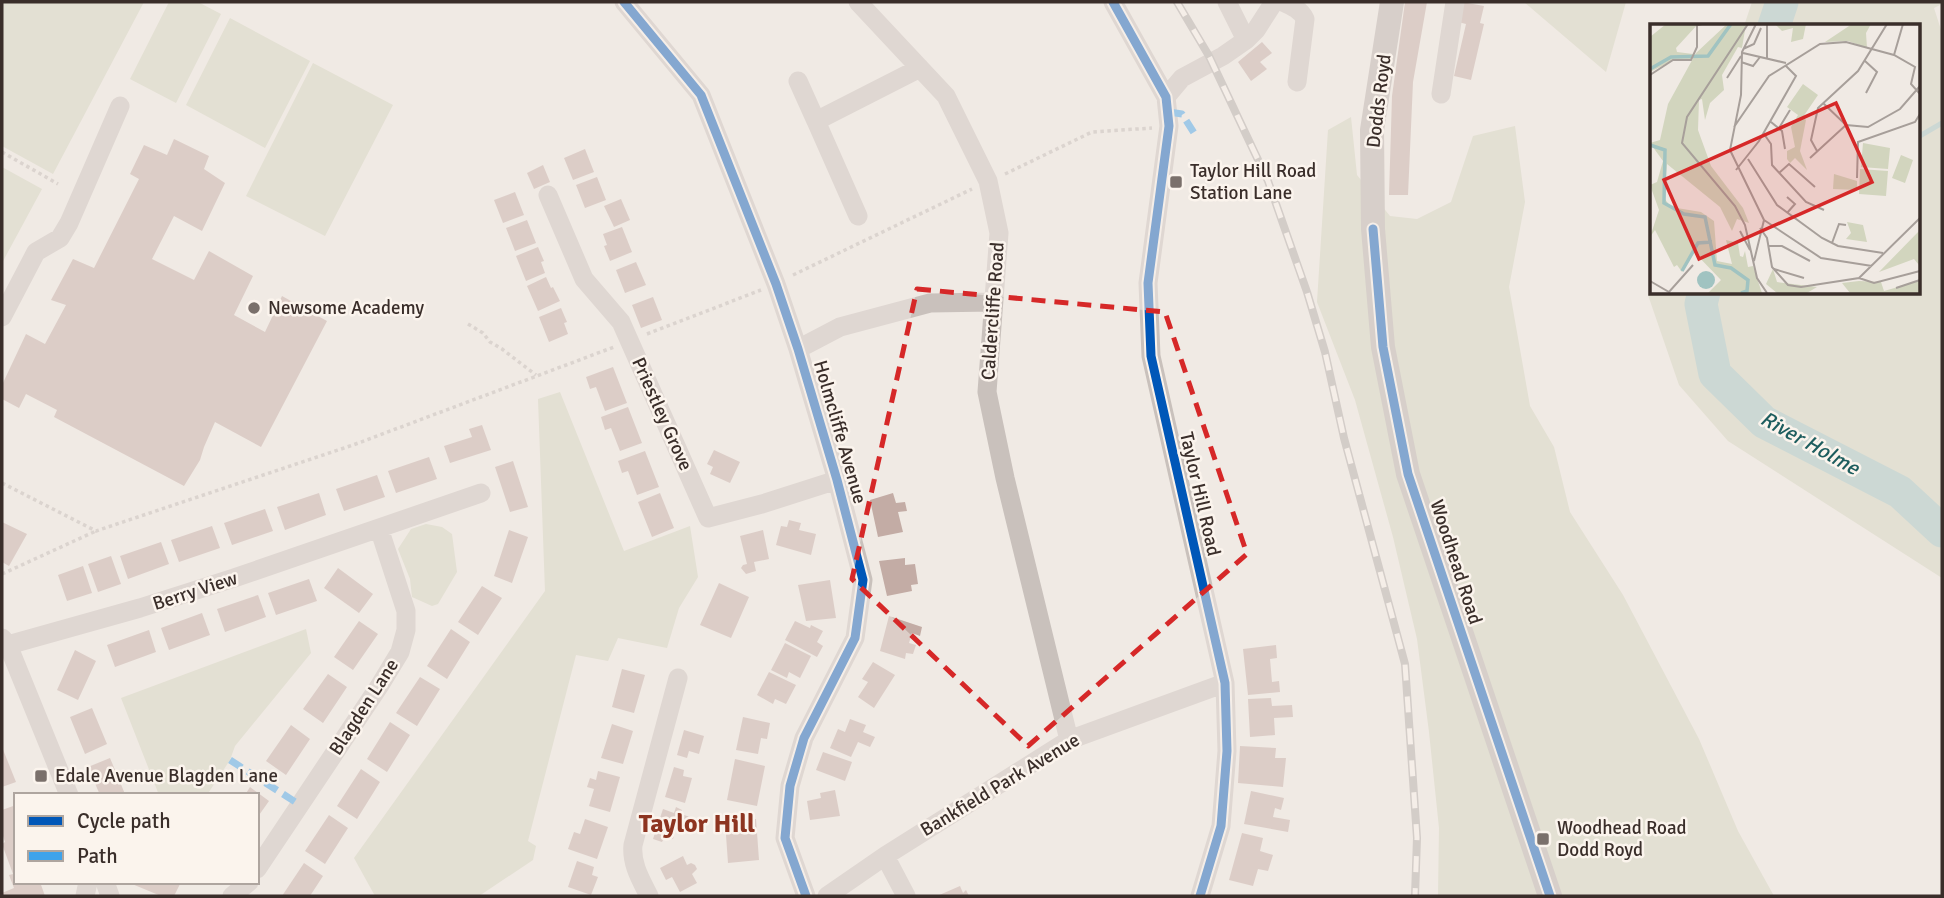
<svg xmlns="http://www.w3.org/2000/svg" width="1944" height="898" viewBox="0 0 1944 898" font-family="Signika,sans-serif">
  <rect width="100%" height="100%" fill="#f0eae4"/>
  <path fill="#d2d5be" d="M2 2H144L53 174 2 146Z
    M169 2H198L221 14 176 103 130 79Z
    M1524 2H1626L1606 72Z
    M1752 2H1942V4L1934 8 1942 33V578L1728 441 1679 385 1648 295 1652 284V292H1918V26H1744Z
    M230 18 310 61 265 148 186 105Z
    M313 63 393 105 325 236 246 196Z
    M1351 117 1357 175 1390 216 1417 219 1451 202 1473 136 1515 126 1525 202 1509 287 1530 406 1554 447 1570 512 1623 595 1699 739 1738 831 1774 896H1438L1439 828 1429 732 1417 639 1393 537 1355 400 1317 302 1328 130Z
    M2 167 42 189 2 263Z
    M560 392 624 551 690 526 698 577 679 608 667 648 618 638 608 661 576 655 528 841 536 846 533 860 479 896H375L354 858 545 591 538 399Z
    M426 524 442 527 452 534 457 572 438 604 432 606 412 597 410 579 398 549 411 529Z
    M306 629 311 653 235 746 230 760 207 795H159L121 698Z"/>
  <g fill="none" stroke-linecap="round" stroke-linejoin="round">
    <path stroke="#a0c3c1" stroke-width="5" d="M1918 137 1942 123"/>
    <path stroke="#a0c3c1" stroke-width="33" d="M1774 26 1782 2
      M1704 292 1701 304 1715 374 1764 422 1900 492 1942 531"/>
  </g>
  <path fill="#c3aca5" d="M1405 2H1427L1413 82 1408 195H1389L1392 96Z
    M1462 2 1484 6 1480 23 1484 24 1471 80 1454 76 1466 24 1458 22Z
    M1262 42 1272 53 1260 62 1267 69 1251 81 1238 62Z
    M174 139 209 156 204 169 225 183 202 231 174 216 152 259 194 280 209 251 253 276 234 315 265 332 282 296 327 321 261 447 215 422 204 447 200 460 184 486 54 417 57 410 26 394 19 408 2 399V385L26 334 45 344 66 305 51 300 73 259 94 268 139 179 130 174 144 145 167 155Z
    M585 149 594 172 573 180 564 158Z
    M543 165 550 182 534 189 527 173Z
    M597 177 606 200 585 208 576 185Z
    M515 192 524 215 503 223 494 200Z
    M621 199 630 220 614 227 604 206Z
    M527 220 536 243 515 251 506 228Z
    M622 227 632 252 610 261 604 246 607 245 603 234Z
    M538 247 544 261 541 262 545 273 526 281 516 256Z
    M636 262 646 285 625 293 616 270Z
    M546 277 551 288 553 287 560 301 538 311 527 286Z
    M653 297 662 320 641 328 632 305Z
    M561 308 567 322 564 323 568 334 549 342 539 317Z
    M613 367 627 403 605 411 596 387 590 389 586 377Z
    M628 407 642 443 620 451 611 428 605 430 601 417Z
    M482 425 491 450 450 463 444 446 472 437 469 429Z
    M714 450 740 462 730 483 710 474 713 467 707 464Z
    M645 451 659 487 637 495 628 471 622 473 618 461Z
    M429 457 437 479 396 493 388 471Z
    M513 461 528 507 510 512 495 467Z
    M377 475 385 497 344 511 336 489Z
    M319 493 326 515 285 530 277 507Z
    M660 493 674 528 652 537 638 502Z
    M893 493 896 503 905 502 907 511 898 512 903 532 878 537 870 500Z
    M265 509 273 531 232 545 224 523Z
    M789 520 801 523 799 530 816 534 811 555 776 545 781 526 787 527Z
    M2 522 27 534 9 566 2 562Z
    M212 526 220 548 179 562 171 540Z
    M509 530 528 537 512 583 494 576Z
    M763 530 769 559 754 562 756 571 746 574 741 568 743 565 747 564 740 536Z
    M161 542 169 564 128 579 120 556Z
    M111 556 121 584 98 592 88 564Z
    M905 558V565L915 564 918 584 911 585 912 591 887 596 879 561Z
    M83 566 92 593 67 601 58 575Z
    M338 568 373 594 359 613 324 588Z
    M309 579 317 601 276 615 268 593Z
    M830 580 836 618 806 621 798 585Z
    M719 583 749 597 731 638 700 625Z
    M482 586 502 598 478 635 458 622Z
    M258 595 266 617 225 632 217 609Z
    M202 613 210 635 169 650 161 628Z
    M889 616 922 627 920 636 912 633 909 643 916 645 913 654 906 653 905 659 880 651Z
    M359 621 378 634 353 670 334 657Z
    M795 621 810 628 811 625 823 631 817 642 823 646 817 657 785 640Z
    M451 629 470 642 447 679 427 666Z
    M149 630 156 652 115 667 107 645Z
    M785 643 811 656 800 678 789 672 787 678 771 670Z
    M1276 645 1277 658 1270 659 1272 682 1279 681 1280 692 1248 695 1243 649Z
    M75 650 96 661 78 700 57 690Z
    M873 662 895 675 874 708 858 697 868 682 862 679Z
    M622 669 645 675 634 713 612 707Z
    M769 672 796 685 786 704 775 699 773 704 757 695Z
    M328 674 347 687 323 723 303 709Z
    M420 677 440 689 417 726 396 713Z
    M1271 698 1272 706 1292 705 1293 717 1274 718 1275 735 1250 737 1248 699Z
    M92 708 107 744 85 754 70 717Z
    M743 717 770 723 767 739 761 738 758 754 736 750Z
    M850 719 866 725 863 732 875 737 870 747 858 742 851 757 830 748 838 729 845 732Z
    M390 722 410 735 387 772 367 759Z
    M612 724 633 731 623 764 601 758Z
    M291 725 310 739 286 775 266 761Z
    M684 730 704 736 699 754 689 751 687 758 677 755Z
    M1240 746 1276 748 1275 758H1286L1283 787 1238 783Z
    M2 747 16 782 2 787Z
    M823 752 852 762 845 781 816 770Z
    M110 758 125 794 122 795H100L88 767Z
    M735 759 765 766 757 806 727 800Z
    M674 767 684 770 683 776 692 778 685 803 665 797Z
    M361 769 380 782 357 819 337 806Z
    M598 771 620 777 610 812 589 806 594 789 587 787 590 778 596 780Z
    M250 787 269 801 257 818V795H245Z
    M835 790 840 816 810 820 807 801 821 798 820 793Z
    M1251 791 1284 798 1281 810 1275 808 1273 817 1290 820 1288 832 1244 824Z
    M16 805V882H40L45 896H2V893L14 888 9 875 13 874 2 844 5 842 2 833V810Z
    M676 807 682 810 681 814 690 817 686 831 676 829 673 839 665 836 662 842 653 839 663 809 674 813Z
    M329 815 348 828 325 864 305 851Z
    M585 819 608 827 597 859 568 849 574 832 580 834Z
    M756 819 759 860 728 863 725 821Z
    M1242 833 1263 838 1260 851 1273 855 1268 871 1258 869 1253 886 1229 880Z
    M683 856 687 865 691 863 695 865 697 869 692 874 697 883 680 892 672 877 666 880 660 868Z
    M577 861 594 867 592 875 598 877 591 895 568 887Z
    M304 863 323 876 310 896H282Z
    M133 882H181L174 896H161L132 884Z
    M960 886 963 893 966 890 969 896H937Z"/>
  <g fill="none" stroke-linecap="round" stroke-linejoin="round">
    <path stroke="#c1bab5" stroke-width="3.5" stroke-dasharray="3.5 3.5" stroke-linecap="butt" d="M2 152 58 184
      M1005 174 1092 132 1152 128
      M793 275 972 189
      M468 324 483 333 490 342 502 349 536 375
      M647 334 761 290
      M2 483 96 531 353 445 614 347
      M2 574 96 531"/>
    <path stroke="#c9c1bc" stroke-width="19" d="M624 2 701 95 776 284 798 349 837 480 863 580 855 638 804 738 790 786 785 838 806 896
      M858 2 946 96 988 181 999 233 987 392 1005 478 1069 740
      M1113 2 1166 97 1169 126 1148 283 1151 356 1225 683 1227 751 1221 826 1200 896
      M1227 2 1246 40
      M1283 2C1292 6 1301 10 1305 19L1297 82
      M798 81 816 121
      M1441 94 1455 2
      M1166 97 1182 78 1223 56 1246 40 1256 30 1274 2
      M548 195 584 279 621 322 708 518 762 504 837 480
      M858 216 816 121 920 68
      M2 317 36 252 60 238 69 223 120 106
      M798 349 840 327 930 303 993 302
      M2 638 8 645 69 795
      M8 645 140 608 234 578 481 493
      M885 856 906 896
      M257 869 380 685 400 652 406 630V611L379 528
      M105 882 110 896
      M85 896 88 882
      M232 896 249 882
      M649 896C641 880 631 864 633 845L678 678
      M827 896 885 856 1069 740 1225 683"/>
    <path stroke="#b8b0ab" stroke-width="24" d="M1392 2 1372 130 1373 229 1383 347 1408 474 1550 896"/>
    <defs>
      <path id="rail" d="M1177 2 1209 56 1268 181 1307 292 1325 352 1344 438 1405 664 1417 838 1415 896"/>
    </defs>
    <use href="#rail" stroke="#b0aaa7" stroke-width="8"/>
    <use href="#rail" stroke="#fbf4ed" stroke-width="5" stroke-dasharray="16" stroke-linecap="butt"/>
    <path stroke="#3fa3eb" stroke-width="7" stroke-dasharray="14 7" stroke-linecap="butt" d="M1169 112 1182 114 1194 133
      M230 760 300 805"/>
    <defs>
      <path id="cycleway" d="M624 2 701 95 776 284 798 349 837 480 863 580 855 638 804 738 790 786 785 838 806 896
        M1113 2 1166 97 1169 126 1148 283 1151 356 1225 683 1227 751 1221 826 1200 896
        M1373 229 1383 347 1408 474 1550 896"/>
    </defs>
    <use href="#cycleway" stroke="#fbf4ed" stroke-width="13"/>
    <use href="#cycleway" stroke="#0057b8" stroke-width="9"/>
  </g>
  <path d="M0 0H1944V898H0ZM917 289 1165 312 1247 554 1028 746 852 579Z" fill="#f0eae4" fill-opacity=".55" fill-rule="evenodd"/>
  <path fill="none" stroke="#d62828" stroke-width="5" stroke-dasharray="14 9" stroke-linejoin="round" d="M917 289 1165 312 1247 554 1028 746 852 579Z"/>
  <g fill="#7a706b" stroke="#fbf4ed" stroke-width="2.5">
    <rect x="1169" y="175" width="14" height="14" rx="3.5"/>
    <circle cx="254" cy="308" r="7"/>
    <rect x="34" y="769" width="14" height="14" rx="3.5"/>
    <rect x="1536" y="832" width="14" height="14" rx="3.5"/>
  </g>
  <g text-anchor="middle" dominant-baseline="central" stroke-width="5" stroke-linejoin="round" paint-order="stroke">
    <g font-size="19" fill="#3a2e2a" stroke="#fbf4ed">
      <text transform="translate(1379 101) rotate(-83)">Dodds Royd</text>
      <text transform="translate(993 311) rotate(-86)">Caldercliffe Road</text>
      <text transform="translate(662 414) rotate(66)">Priestley Grove</text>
      <text transform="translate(840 432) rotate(74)">Holmcliffe Avenue</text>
      <text transform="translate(1200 494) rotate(77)">Taylor Hill Road</text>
      <text transform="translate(1456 562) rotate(72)">Woodhead Road</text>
      <text transform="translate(195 591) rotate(-18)">Berry View</text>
      <text transform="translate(364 707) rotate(-57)">Blagden Lane</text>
      <text transform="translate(1000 785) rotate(-31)">Bankfield Park Avenue</text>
    </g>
    <g font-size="19" fill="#3a2e2a" stroke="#fbf4ed" text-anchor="start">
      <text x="1190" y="171">Taylor Hill Road<tspan x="1190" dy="22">Station Lane</tspan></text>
      <text x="268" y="308">Newsome Academy</text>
      <text x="55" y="776">Edale Avenue Blagden Lane</text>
      <text x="1557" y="828">Woodhead Road<tspan x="1557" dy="22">Dodd Royd</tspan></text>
    </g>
    <g font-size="21" font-style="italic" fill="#1d5d5e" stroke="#fbf4ed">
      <text transform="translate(1810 443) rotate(29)">River Holme</text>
    </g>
    <g font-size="26" font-weight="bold" fill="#8d3420" stroke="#fbf4ed">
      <text x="697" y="824">Taylor Hill</text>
    </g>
  </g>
  <g transform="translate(1650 24)">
    <rect width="270" height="270" fill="#f0eae4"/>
    <path d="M16 0H48L26 24 27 28 43 30 40 37 24 36 0 48V13ZM77 0H96L92 24 88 23 72 51 74 66 60 79 55 96 52 75 49 76 48 106 61 142 93 184 99 199 87 195 82 207 70 183 17 140 14 174 21 183 51 188 64 197 67 237 82 240 76 216 88 219 90 232 93 233 95 227 98 243 103 242 112 269H58L71 256 44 228 32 248 27 241 24 243 5 206 0 213 9 186 0 161 7 158 13 137 0 119 10 116 18 80 46 29ZM125 0H156L153 15 141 18 143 4 132 7ZM202 0H221L216 9 217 24 198 17 175 18ZM153 60 168 71 153 93 156 96 150 127 157 146 145 134 140 139 137 135V127L145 123 141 103 148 91 137 83ZM213 119 240 124 238 145 211 143ZM251 131 263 136 255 159 242 154ZM210 145 238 147 236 172 209 170ZM184 150 207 157V166L183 165ZM197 198 213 201 217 218 196 215 201 209ZM269 207V241L264 235 229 248ZM123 245 127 258 167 263 157 269H127L116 260ZM209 257 231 258 234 267 269 257V269H200L192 259Z" fill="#d2d5be"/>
    <path d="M47 256a9 9 0 1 1 18 0a9 9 0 1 1-18 0Z" fill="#a0c3c1"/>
    <path fill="none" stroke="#a0c3c1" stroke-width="3.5" d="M0 45 21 33 58 32 81 0M0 121 15 126 14 179 34 190 55 193 65 241 81 244 98 256 97 267 91 269M32 247 48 219 62 218"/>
    <path fill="none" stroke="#a79f9a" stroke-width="2" d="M98 0 37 93 32 119 85 182 95 201 107 254 117 269M106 0 92 28 91 71 80 126 114 196M117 0V35M93 25 104 20 111 4M93 29 136 39M244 31 253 0M215 37 227 48 216 69M91 38 103 42 110 33M0 51 23 36H41L47 23V1L52 0M77 54 91 32M173 79 196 101 218 103 250 85 270 62M121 98 132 107 135 125M84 103 119 52 170 20 196 18 244 31 265 43 261 60 270 70M129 104 140 86M114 110 121 120 122 141 156 178 174 186M167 127 161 116 168 84 208 47 237 0M160 134 196 101M98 135 127 181 172 214 188 222 233 229M86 146 109 117 146 52 136 42M129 149 139 140 165 163M207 154 208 118 265 98 270 90M137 173 145 180 137 189M114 196 171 234 222 242M110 204 117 214 122 243 138 261 151 263 209 254 270 194M90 207 100 226M182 219 189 200 196 201M119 222H132L160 237M104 237 114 196M124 245 154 254M209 254 224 259 270 247M0 257 19 268 43 241M246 264 270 256"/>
    <path fill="#d62828" fill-opacity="0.15" stroke="#d62828" stroke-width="3.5" d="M186 79 222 158 49 235 14 156Z"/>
    <rect width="270" height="270" fill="none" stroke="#3a2e2a" stroke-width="3.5"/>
  </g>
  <rect width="1944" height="898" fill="none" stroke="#3a2e2a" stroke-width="7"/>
  <rect x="14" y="793" width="245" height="91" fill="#fbf4ed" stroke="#aea59f" stroke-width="2"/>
  <rect x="28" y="816" width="35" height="10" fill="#0057b8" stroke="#aea59f" stroke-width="2"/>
  <text x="77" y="828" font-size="21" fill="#3a2e2a">Cycle path</text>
  <rect x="28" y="851" width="35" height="10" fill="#3fa3eb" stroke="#aea59f" stroke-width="2"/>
  <text x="77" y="863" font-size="21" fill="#3a2e2a">Path</text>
</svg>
